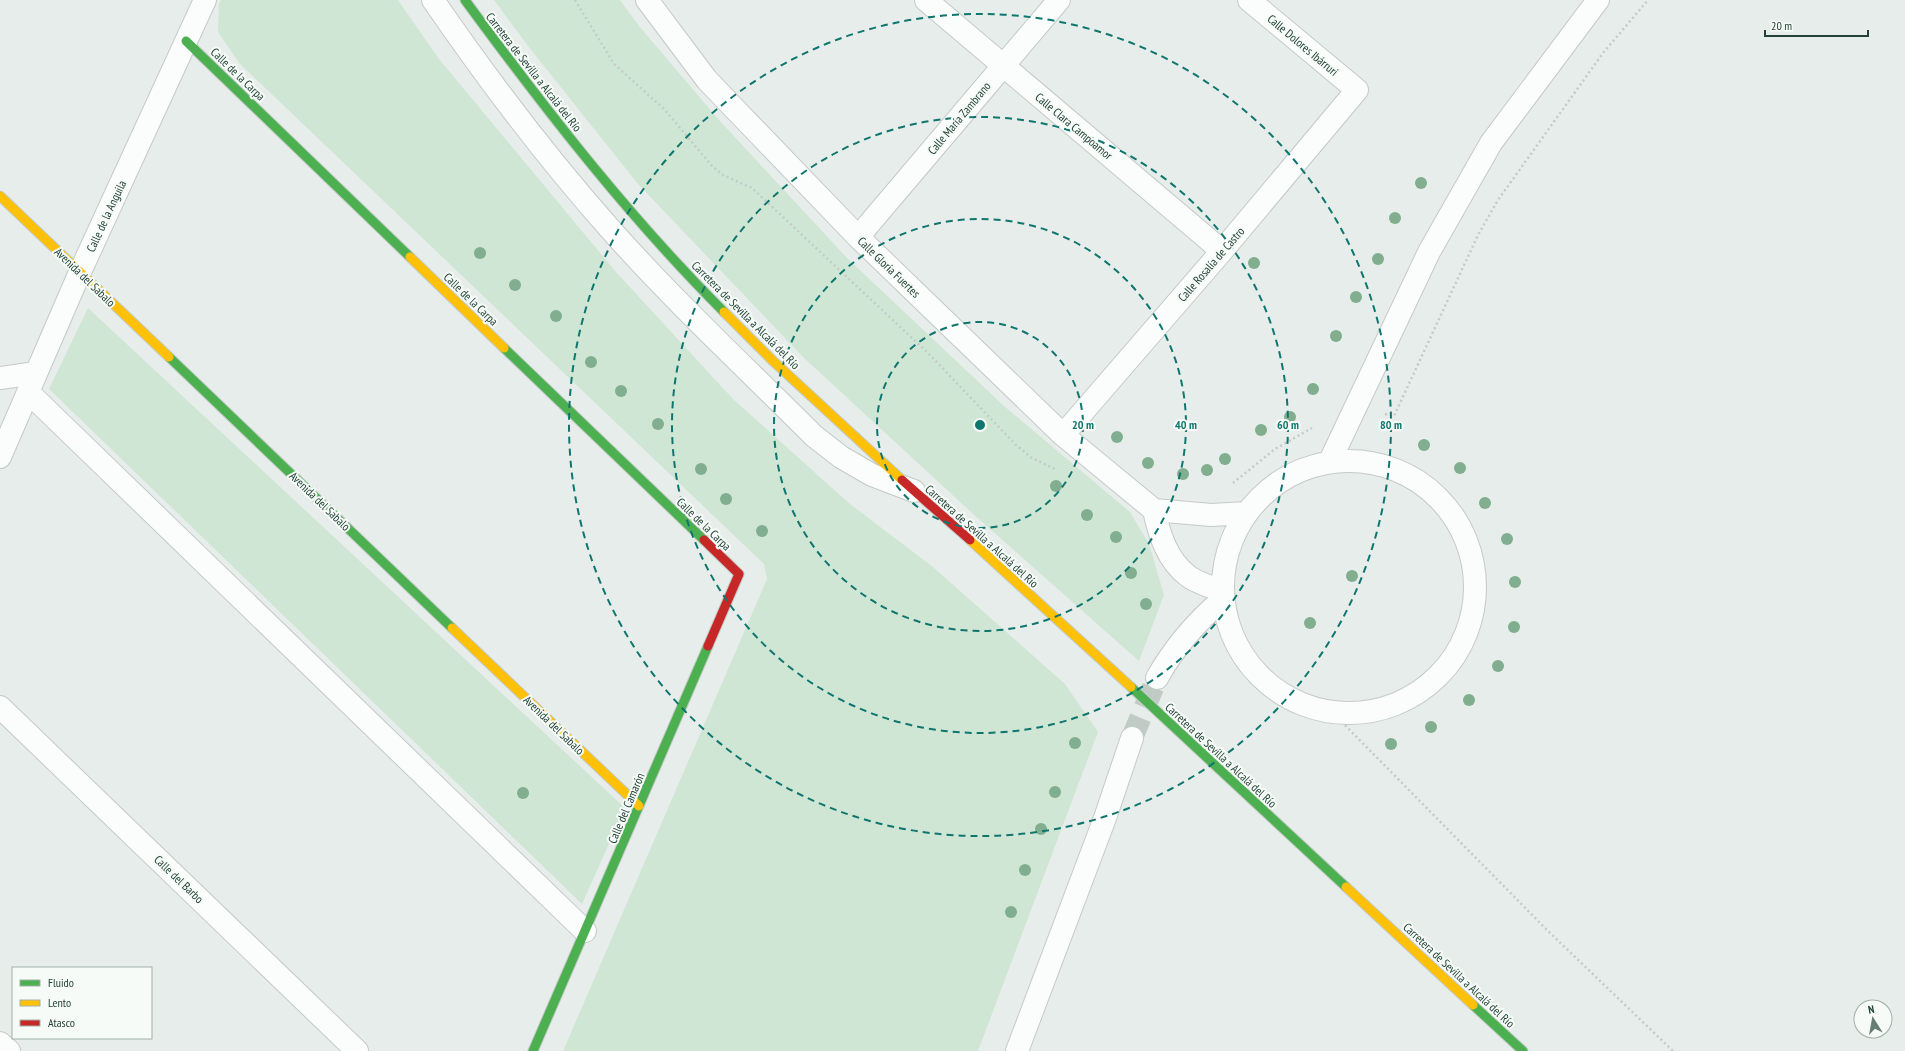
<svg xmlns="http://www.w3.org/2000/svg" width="1905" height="1051" viewBox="0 0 1905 1051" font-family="'PT Sans Narrow',sans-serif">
  <rect width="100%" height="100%" fill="#e7edea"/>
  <path fill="#d0e6d5" d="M221 0H398L439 59 616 272 733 399 850 504 933 567 1065 684 1098 732 978 1051H563L767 579 764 564 239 63 218 32 219 4Z
    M494 0H620L639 26 719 120 847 258 1004 406 1130 512 1149 544 1164 595 1139 661 972 513 804 358 638 184 528 46Z
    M88 308 625 808 582 904 49 389Z"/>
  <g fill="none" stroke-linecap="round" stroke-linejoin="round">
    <path stroke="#c0cbc6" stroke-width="22" stroke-dasharray="22 11" stroke-linecap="butt" d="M1132 738 1157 678"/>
    <defs>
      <path id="street" d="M433 0C488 80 546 157 611 230 675 302 746 368 814 436L841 457 872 475 914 491
        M647 0 707 80 858 237 1063 435 1154 510
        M926 0 1222 251
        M858 237 1059 0
        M0 378 35 373
        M28 392 585 931
        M1063 435 1222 251 1357 90 1249 0
        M0 457 80 272 205 0
        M1223 587a126 126 0 1 1 252 0a126 126 0 1 1-252 0Z
        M1330 461 1429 252 1491 143 1598 0
        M1154 510C1159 534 1167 560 1188 576 1197 583 1212 587 1222 591
        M1154 510 1211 515 1247 513
        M1157 678C1175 646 1196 622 1223 599
        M0 707 357 1051
        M0 1043 9 1051
        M1017 1051 1105 818 1132 738"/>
      <path id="fast" d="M465 0C545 109 628 216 724 312
        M186 41 410 257
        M504 348 704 540
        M169 357 452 628
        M1131 687 1346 887
        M1473 1005 1523 1051
        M533 1051 708 646"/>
      <path id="slow" d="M0 196 169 357
        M410 257 504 348
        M724 312 773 361 902 480
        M970 540 1131 687
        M452 628 639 806
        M1346 887 1473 1005"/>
      <path id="jam" d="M902 480 970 540
        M704 540 739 574 708 646"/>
    </defs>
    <use href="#street" stroke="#c4cac7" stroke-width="24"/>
    <use href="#fast" stroke="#c3cac7" stroke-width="11"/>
    <use href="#slow" stroke="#c3cac7" stroke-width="11"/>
    <use href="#jam" stroke="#c3cac7" stroke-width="11"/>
    <path stroke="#c2ccc7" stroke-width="2.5" stroke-dasharray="2 3" stroke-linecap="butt" d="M575 0 614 64 664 109 712 166 723 175 752 188 928 353 1016 445 1032 458 1055 469
      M1385 414 1394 416 1478 235 1498 200 1603 53 1648 0
      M1233 483 1275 449 1312 428
      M1331 711 1547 930 1673 1051"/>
    <use href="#street" stroke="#fbfcfc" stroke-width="22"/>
    <use href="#fast" stroke="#4caf50" stroke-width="9"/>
    <use href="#slow" stroke="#ffc107" stroke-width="9"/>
    <use href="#jam" stroke="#c62828" stroke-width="9"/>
  </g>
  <g fill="#80ae8e">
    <circle cx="1421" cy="183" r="6"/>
    <circle cx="1395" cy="218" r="6"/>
    <circle cx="480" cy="253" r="6"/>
    <circle cx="1378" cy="259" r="6"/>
    <circle cx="1254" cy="263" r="6"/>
    <circle cx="515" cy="285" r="6"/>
    <circle cx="1356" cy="297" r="6"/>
    <circle cx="556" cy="316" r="6"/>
    <circle cx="1336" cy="336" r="6"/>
    <circle cx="591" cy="362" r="6"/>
    <circle cx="1313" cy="389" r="6"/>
    <circle cx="621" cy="391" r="6"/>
    <circle cx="1290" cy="417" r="6"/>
    <circle cx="658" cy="424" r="6"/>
    <circle cx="1261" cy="430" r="6"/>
    <circle cx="1117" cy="437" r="6"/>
    <circle cx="1424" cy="445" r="6"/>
    <circle cx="1225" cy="459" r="6"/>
    <circle cx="1148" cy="463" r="6"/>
    <circle cx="1460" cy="468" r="6"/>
    <circle cx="701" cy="469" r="6"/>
    <circle cx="1207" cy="470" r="6"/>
    <circle cx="1183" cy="474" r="6"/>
    <circle cx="1056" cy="486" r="6"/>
    <circle cx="726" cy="499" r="6"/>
    <circle cx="1485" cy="503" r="6"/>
    <circle cx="1087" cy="515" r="6"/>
    <circle cx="762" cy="531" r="6"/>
    <circle cx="1116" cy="537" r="6"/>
    <circle cx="1507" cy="539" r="6"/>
    <circle cx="1131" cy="573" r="6"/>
    <circle cx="1352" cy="576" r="6"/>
    <circle cx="1515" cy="582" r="6"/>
    <circle cx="1146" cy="604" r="6"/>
    <circle cx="1310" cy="623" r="6"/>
    <circle cx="1514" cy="627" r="6"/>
    <circle cx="1498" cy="666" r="6"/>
    <circle cx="1469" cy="700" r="6"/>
    <circle cx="1431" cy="727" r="6"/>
    <circle cx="1075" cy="743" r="6"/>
    <circle cx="1391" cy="744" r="6"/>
    <circle cx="1055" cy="792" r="6"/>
    <circle cx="523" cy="793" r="6"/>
    <circle cx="1041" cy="829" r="6"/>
    <circle cx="1025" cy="870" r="6"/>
    <circle cx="1011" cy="912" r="6"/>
  </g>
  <g fill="none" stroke="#0f766e" stroke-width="2" stroke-dasharray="7 5">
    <circle cx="980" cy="425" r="103"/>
    <circle cx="980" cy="425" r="206"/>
    <circle cx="980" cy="425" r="308"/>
    <circle cx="980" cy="425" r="411"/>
  </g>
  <g text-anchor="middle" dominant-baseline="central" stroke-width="4" stroke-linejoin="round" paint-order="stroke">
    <g font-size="12" fill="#234236" stroke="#f6fbf8">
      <text transform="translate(1303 45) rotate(40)">Calle Dolores Ibárruri</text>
      <text transform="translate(534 72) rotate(52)">Carretera de Sevilla a Alcalá del Río</text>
      <text transform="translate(238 74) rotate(44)">Calle de la Carpa</text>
      <text transform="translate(959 118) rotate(-50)">Calle María Zambrano</text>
      <text transform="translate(1074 126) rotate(40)">Calle Clara Campoamor</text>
      <text transform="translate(106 216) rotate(-65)">Calle de la Anguila</text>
      <text transform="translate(1211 264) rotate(-49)">Calle Rosalía de Castro</text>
      <text transform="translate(889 267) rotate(44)">Calle Gloria Fuertes</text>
      <text transform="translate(85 277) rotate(44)">Avenida del Sabalo</text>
      <text transform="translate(471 299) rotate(44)">Calle de la Carpa</text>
      <text transform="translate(746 315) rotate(45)">Carretera de Sevilla a Alcalá del Río</text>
      <text transform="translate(320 501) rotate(44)">Avenida del Sabalo</text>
      <text transform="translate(704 524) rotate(44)">Calle de la Carpa</text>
      <text transform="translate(982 536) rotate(42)">Carretera de Sevilla a Alcalá del Río</text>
      <text transform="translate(554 725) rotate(44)">Avenida del Sabalo</text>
      <text transform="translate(1221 755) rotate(43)">Carretera de Sevilla a Alcalá del Río</text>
      <text transform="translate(626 808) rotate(-67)">Calle del Camarón</text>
      <text transform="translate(179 879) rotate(44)">Calle del Barbo</text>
      <text transform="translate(1459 975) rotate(43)">Carretera de Sevilla a Alcalá del Río</text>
    </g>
  </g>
  <circle cx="980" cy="425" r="6" fill="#0f766e" stroke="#f6fbf8" stroke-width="2"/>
  <g font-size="12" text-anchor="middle" font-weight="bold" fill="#0f766e" stroke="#f6fbf8" stroke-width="4" stroke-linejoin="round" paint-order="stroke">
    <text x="1083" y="429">20 m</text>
    <text x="1186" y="429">40 m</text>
    <text x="1288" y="429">60 m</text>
    <text x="1391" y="429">80 m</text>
  </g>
  <rect x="12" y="967" width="140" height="72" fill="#f6fbf8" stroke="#a2b1aa"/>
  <rect x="20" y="980" width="20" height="6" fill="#4caf50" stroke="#a2b1aa"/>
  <text x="48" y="987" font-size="12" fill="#234236">Fluido</text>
  <rect x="20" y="1000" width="20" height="6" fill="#ffc107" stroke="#a2b1aa"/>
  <text x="48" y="1007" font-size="12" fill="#234236">Lento</text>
  <rect x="20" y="1020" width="20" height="6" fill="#c62828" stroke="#a2b1aa"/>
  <text x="48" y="1027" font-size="12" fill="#234236">Atasco</text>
  <g transform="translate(1873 1019) rotate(349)"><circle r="19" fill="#f6fbf8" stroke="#a2b1aa"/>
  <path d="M0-3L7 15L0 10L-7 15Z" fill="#687e75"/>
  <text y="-6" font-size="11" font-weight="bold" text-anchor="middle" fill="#234236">N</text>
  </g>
  <path d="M1765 30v6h103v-6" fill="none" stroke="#234236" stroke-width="2"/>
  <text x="1771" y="30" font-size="12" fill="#234236" stroke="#f6fbf8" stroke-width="3" paint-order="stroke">20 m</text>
</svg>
